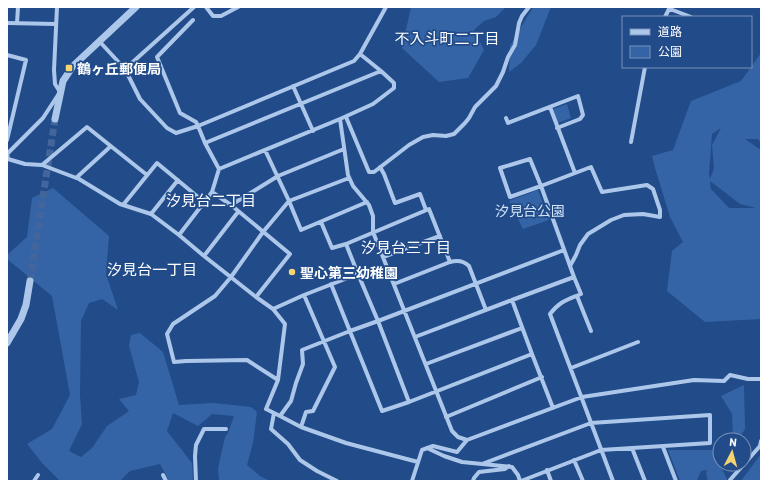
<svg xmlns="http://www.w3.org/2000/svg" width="768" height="488" viewBox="0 0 768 488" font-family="Barlow,'Noto Sans JP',sans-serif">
  <rect width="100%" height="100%" fill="#214b89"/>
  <path fill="#3564a6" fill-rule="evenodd" d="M411 7H506L496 17 484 21 474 30 484 50 468 78 439 82 402 48Z
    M533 7H551L536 45 521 63 509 72 510 46Z
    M761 53V143L758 139H745L761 150V319L705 322 667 291 672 251 683 242 670 217 655 168 652 156 673 150 691 101 741 81ZM721 128 712 145 714 168 710 179 709 174 712 134ZM710 181 740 204 756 208H729L711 189Z
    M567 104 571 118 558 123 553 109Z
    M53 188 109 236 106 274 118 310 102 299 89 303 81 321 80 395 82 424 69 451 81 457 92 448 107 426 129 411 119 399 136 395 139 382 129 346 131 335 140 333 163 352 179 405 214 403 251 407 257 412 253 443 247 465 260 476 270 481H219L218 468 225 437 228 433 234 416 212 414 198 426 173 413 167 431 192 463 193 481H169L160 464 130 471 120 481H60L43 464 27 444 52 429 70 395 52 296 7 259V255L27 237 32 198Z
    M538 190 549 220 523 229 509 201Z
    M744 385 745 429 738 440H731L733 438 732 414 721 396Z
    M668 450H717V457L720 455V464H723L721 467 728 481H708L706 473 707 470 701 471 697 480 695 481H680Z
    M761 454V481H741Z"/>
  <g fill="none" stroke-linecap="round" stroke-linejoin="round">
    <path stroke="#42669b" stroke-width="7" stroke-dasharray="7 3.5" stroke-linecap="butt" d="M30 281 55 119"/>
    <path stroke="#adc7ea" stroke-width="4" d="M206 7 213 16H221L238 7
      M670 9 691 17
      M665 17 670 7
      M7 23 56 24
      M17 23 18 7
      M100 42 125 69 140 99 167 128 176 133 198 126 205 143 219 169 340 119 373 104 394 88V83L381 71 360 54 354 61 198 126 196 122 180 113 157 57 193 20
      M360 54 386 7
      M7 55 26 60 7 140
      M125 69 194 7
      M293 86 313 131
      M550 107 575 173
      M346 117 369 172H374L409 145 423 137 433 135 446 136 454 134 465 123 469 118 475 107 496 86 503 72 508 57 515 45 519 23 522 16 529 7
      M506 118 508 123 578 96 583 115 580 119 557 128
      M340 119 348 175 353 186 369 205 373 216V232L452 431 458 437 467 440 582 397 694 380 724 381 730 375 748 379H761
      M631 142 645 67
      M205 143 381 71
      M265 150 289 201 349 178
      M7 153 8 159 25 164 42 165 79 179 120 204 151 214 179 235
      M8 153 43 118 60 92 55 84 54 70 57 7
      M530 159 541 186 510 197 500 168Z
      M42 165 87 127 147 175
      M380 167 384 174 395 203 420 194 426 210
      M219 169 212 192 179 235 204 256 256 297 290 254 231 205 278 176 344 149
      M76 178 111 146
      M212 192 231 205
      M123 205 157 163 204 202
      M151 214 178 180
      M321 222 332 248 346 244
      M204 256 238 212
      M383 257 440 236
      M450 262C457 260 464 261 469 266L486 310
      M574 277 581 294C567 300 560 301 550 314L613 481
      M331 284 382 411 409 402
      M394 284 450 262 429 209 346 244 358 274 378 321 409 402 532 354 512 300 415 337
      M577 296 591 331
      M256 297 273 309 285 324 278 380 266 409 280 416 291 401 296 383 303 364 302 350 350 331 378 321 564 250
      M512 300 574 277 541 186 591 167 602 192 647 185 653 189 660 210V217L643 214 624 215 611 220 588 234 580 245 576 255 570 266
      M273 309 304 295 358 274
      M532 354 553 408
      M426 364 522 328
      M571 368 638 342
      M278 380 247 360 186 361 174 362 167 334 173 324 215 296 231 277 263 232 289 201 301 230 367 202
      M274 413 271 429 288 444 300 460 317 471 337 481
      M280 416 301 427 346 443 418 462
      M446 417 542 377
      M301 427 306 412 313 411 335 367 304 295
      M663 447 676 481
      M427 448 444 456 462 462 512 467 518 475 520 481
      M632 448 645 481
      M574 460 583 481
      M482 464 591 423 710 415V443L601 450 521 481
      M547 470 551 481
      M163 475 166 481
      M730 480 760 446 761 441
      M34 481 38 475
      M196 481 195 456 196 445 204 429H226
      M412 481 422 450 433 446 457 452 467 440
      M473 481 474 478 479 472 505 469 509 466"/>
    <path stroke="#adc7ea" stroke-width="7" d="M55 119 63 81 73 66 136 7
      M7 343 21 319 26 305 30 281"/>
  </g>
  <g fill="#f7d46f" stroke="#214b89" stroke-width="1.5">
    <rect x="65" y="64" width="8" height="8" rx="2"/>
    <circle cx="292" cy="272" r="4"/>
  </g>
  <g text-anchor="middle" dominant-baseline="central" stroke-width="3.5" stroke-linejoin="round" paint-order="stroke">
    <g font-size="14" font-weight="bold" fill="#fff" stroke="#214b89" text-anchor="start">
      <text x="77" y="68">鶴ヶ丘郵便局</text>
      <text x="300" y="272">聖心第三幼稚園</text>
    </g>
    <g font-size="14" fill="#d2e2f8" stroke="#214b89">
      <text x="530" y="210">汐見台公園</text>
    </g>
    <g font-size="15" fill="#fff" stroke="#214b89">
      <text x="447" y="38">不入斗町二丁目</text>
      <text x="211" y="200">汐見台二丁目</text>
      <text x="406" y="247">汐見台三丁目</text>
      <text x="152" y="269">汐見台一丁目</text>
    </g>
  </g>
  <rect width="768" height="488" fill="none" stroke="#ffffff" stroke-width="16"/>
  <rect x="622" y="16" width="130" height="52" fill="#214b89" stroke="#7a93b8"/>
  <rect x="630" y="29" width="20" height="6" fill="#adc7ea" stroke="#7a93b8"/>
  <text x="658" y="36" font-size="12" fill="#ffffff">道路</text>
  <rect x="630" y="46" width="20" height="12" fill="#3564a6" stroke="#7a93b8"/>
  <text x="658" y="56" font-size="12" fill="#ffffff">公園</text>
  <g transform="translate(732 452) rotate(6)"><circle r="19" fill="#214b89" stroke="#7a93b8"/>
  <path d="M0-3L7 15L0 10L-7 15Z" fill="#f7d46f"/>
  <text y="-6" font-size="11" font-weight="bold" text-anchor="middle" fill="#ffffff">N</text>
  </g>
</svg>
